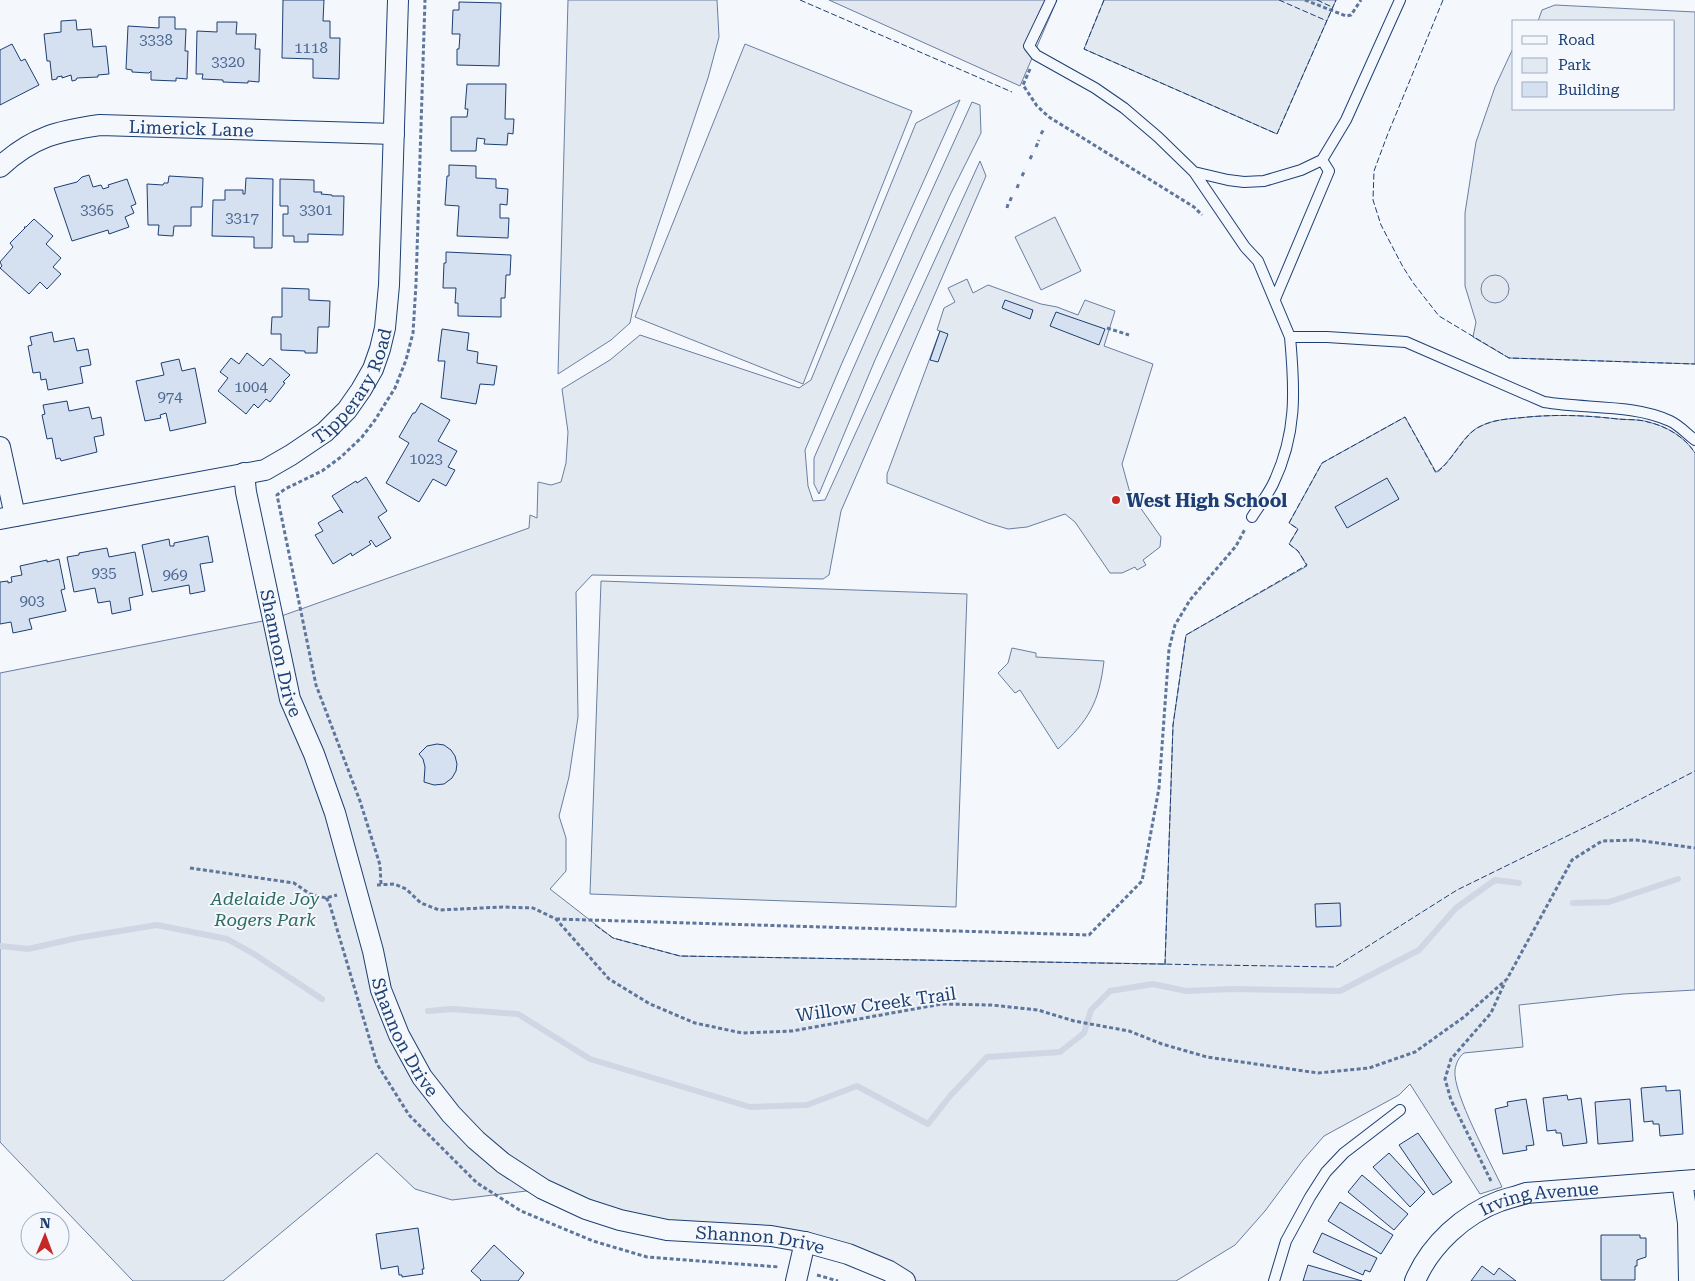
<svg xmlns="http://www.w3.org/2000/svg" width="1695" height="1281" viewBox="0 0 1695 1281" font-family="'Roboto Serif',serif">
  <rect width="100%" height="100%" fill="#f4f7fb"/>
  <path fill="#e3e9f0" stroke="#687fa3" d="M568 0H717L719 37 708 78 637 288 630 323 611 340 558 374Z
    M1104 0H1336L1277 134 1084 49Z
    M1555 5 1695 12V364L1509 358 1473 337 1476 322 1465 286V213L1476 142 1495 87 1514 46V109H1674V21H1538L1542 10Z
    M745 44 912 111 803 384 635 317Z
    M960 100 842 363 805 450 808 486 813 501 825 500 980 161 986 176 841 511 829 575 823 579 592 575 576 592 578 717 569 777 559 816 566 838V871L550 889 613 938 680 956 1165 964 1173 725 1186 635 1307 566 1298 551 1289 544 1298 529 1289 523 1322 463 1405 417 1436 472C1453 461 1463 433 1481 426 1493 420 1506 419 1518 418 1553 414 1583 415 1618 419 1628 420 1639 419 1648 422 1666 426 1685 437 1695 453V990L1623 994 1519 1005 1523 1047 1464 1053C1459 1057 1456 1063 1455 1070 1452 1092 1491 1163 1502 1187L1480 1194 1410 1084 1399 1095 1324 1136 1303 1160 1265 1211 1235 1245 1176 1281H906L848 1254 667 1230 543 1189 452 1200 415 1189 377 1153 223 1281H133L0 1142V673L273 619 529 528 530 515 537 518 538 482 551 485 561 482 566 463 568 432 562 389 610 360 640 335 799 388 811 380 916 123Z
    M972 102 980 105 981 133 950 195 875 360 819 494 814 484V458L913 232Z
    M1055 217 1081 271 1041 290 1015 237Z
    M967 279 973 293 988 285 1041 304 1057 307 1078 315 1085 300 1115 311 1104 346 1153 364 1122 464 1130 493 1161 537 1160 547 1143 560 1146 565 1137 570 1135 567 1122 573H1110L1075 522 1065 514 1027 527 1008 529 988 523 887 483V474L940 331 937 330 944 308 955 302 948 288Z
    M601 581 967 594 956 907 590 894Z
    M1012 648 1036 653V657L1104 661C1099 703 1089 720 1058 749L1020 690 1015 693 998 673 1008 663Z"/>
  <path fill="#e3e8f0" stroke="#687fa3" d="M829 0H1057L1020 86Z
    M1481 289a14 14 0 1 1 28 0a14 14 0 1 1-28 0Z"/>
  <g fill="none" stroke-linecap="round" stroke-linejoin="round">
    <path stroke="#cfd7e4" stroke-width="6" d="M1573 903 1609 902 1678 879
      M0 946 28 949 77 938 157 925 227 939 254 954 322 999
      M428 1011 452 1009 518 1014 590 1059 750 1107 807 1105 857 1086 928 1124 950 1096 987 1057 1060 1052 1084 1033 1091 1010 1110 991 1153 984 1186 991 1233 989 1340 991 1419 950 1456 908 1495 880 1519 883"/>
  </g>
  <path fill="#d5e0f0" stroke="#1d3f73" d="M283 0H324L323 21H330V38H340L339 79 313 78V59L282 58Z
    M459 2 501 3 499 66 457 65V49H459L460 34H452L453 10H459Z
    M159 17H175V29H186L185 51H188L187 79 176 78V81L151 80V71L149 73 132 72V70L126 69 128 26 159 28Z
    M76 20 77 30 91 29 93 47 106 46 109 74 98 75V77L77 78 76 80 72 81 71 75 62 78V76L57 77V79L52 80 50 61H47L44 34 61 32V21Z
    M217 22H237L236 34H256L255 49H260L259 82 248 81V83L223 82V80L202 79 203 74H196L197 31 217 32Z
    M12 44 21 61 25 59 39 85 0 105V50Z
    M467 84H506L505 119H514L513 134 508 133 507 145 484 144 485 139 477 138 476 151H451V117H467L468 109H465Z
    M449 165 476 166V178L496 179V188L508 189 507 205 500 204V218H509L508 238 457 236 459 206 445 205 447 176H449Z
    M89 175 93 187 101 185 103 189 109 187 108 185 127 179 136 204 131 206 134 213 125 217 129 227 109 234 108 230 72 241 54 188 77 182 82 177Z
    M169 176 203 178 202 207H191V226H174L173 236 158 235 159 225H148L147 184 163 185 164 183H168Z
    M246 178 273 179 272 248H254V237L212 236 213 200H225V190H243V194H245Z
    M280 179 314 180V192H322L321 194 332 195V196H344L343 235 308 234V242H294V236H283V214H288V206H280Z
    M34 219 53 236 46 244 61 258 53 267 61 274 47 289 40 282 29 294 0 268 2 266 0 262 13 247 10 243 25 228 24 227H26Z
    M446 252 511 255 510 275H506L505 298H501V317L458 316V303H455L456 288H443L444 263H446Z
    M282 288 309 289V300L330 301 329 327H318L317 353H305V351L281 350V334H271L272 317H282Z
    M1005 300 1033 310 1030 319 1002 308Z
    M1056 312 1105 329 1099 345 1050 326Z
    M442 329 469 333 467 350 478 352 477 363 497 366 494 385 480 384 476 404 441 398 445 361H438Z
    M940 331 948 334 938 362 930 360Z
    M52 332 54 342 74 338 77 351 88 349 91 365 80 367 83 383 48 390 46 379 41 380 40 372 33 373 28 346 32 345 30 337Z
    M247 353 263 366 270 358 290 375 283 382 285 383 270 402 266 399 258 408 254 404 246 414 218 391 228 378 220 372 231 358 239 364Z
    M179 359 182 371 195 368 206 423 170 431 166 413 160 415 161 418 145 421 136 381 164 375 161 363Z
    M67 401 69 411 89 407 92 419 101 417 104 435 94 437 97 452 61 461 60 458 56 459 52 438 47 439 42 415 45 414 43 405Z
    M421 403 450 420 438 441 457 451 448 467 455 470 446 486 433 479 419 502 386 483 409 443 399 437 413 413H415Z
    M366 477 387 511 378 517 391 538 376 547 371 540 369 542 371 544 352 556 351 553 333 564 315 535 323 531 318 523 340 510 343 513 332 496 356 481 357 483Z
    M1387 478 1399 499 1347 528 1335 507Z
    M208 536 213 562 200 564 205 591 190 594 189 585 152 592 142 545 169 539 170 546H174V543Z
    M107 548 109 557 135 552 143 595 129 598 131 610 112 614 110 601 98 603 95 588 74 592 67 557 79 555V553Z
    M59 559 65 589 61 590 66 611 29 619 32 629 13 633 11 622 0 624V582L8 581V583L12 582 11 577 22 575 20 566 47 560V562Z
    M437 744 444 745 451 750 455 756 457 764 456 771 452 778 444 784 434 785 424 782 425 767 423 759 419 754 427 746Z
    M1340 903 1341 926 1316 927 1315 904Z
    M1666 1086V1091L1680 1090 1683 1134 1660 1136 1659 1124H1653V1121L1644 1122 1641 1088Z
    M1567 1095 1568 1100 1581 1098 1587 1143 1563 1146 1561 1133H1556V1130L1547 1131 1543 1098Z
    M1526 1099 1534 1145 1526 1146 1527 1150 1503 1154 1495 1109 1508 1106 1507 1102Z
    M1630 1099 1633 1141 1598 1144 1595 1102Z
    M1418 1133 1452 1182 1433 1195 1399 1145Z
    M1389 1153 1425 1192 1410 1207 1373 1167Z
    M1362 1175 1408 1214 1394 1230 1348 1192Z
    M1340 1202 1393 1235 1381 1254 1328 1221Z
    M418 1228 424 1269H422L423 1274 402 1277V1275H399L398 1266 381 1269 376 1234Z
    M1322 1233 1377 1258 1370 1272 1365 1270 1363 1275 1313 1252Z
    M1601 1235H1640V1238H1646V1257L1637 1260V1266H1635V1280H1601Z
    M494 1245 524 1273 518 1281H480L481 1280 471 1271Z
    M1308 1265 1362 1281H1303Z
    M1482 1266 1494 1275 1499 1268 1516 1281H1471Z"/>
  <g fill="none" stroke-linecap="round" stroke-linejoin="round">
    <defs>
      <path id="service" d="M1051 0 1029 46 1036 55 1095 88 1124 108 1158 137 1194 172 1245 247 1258 261 1290 337H1327L1406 342 1544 402C1585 409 1633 404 1670 421 1679 425 1687 434 1695 440
        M1194 172 1228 180 1244 182 1264 181 1301 170 1322 160 1346 120 1400 0
        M1275 299 1329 171 1322 160
        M1252 517C1259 506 1267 496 1273 484 1297 434 1295 391 1290 337
        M1274 1281 1286 1241 1310 1197 1326 1172 1344 1153 1400 1110"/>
      <g id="minor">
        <path id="s1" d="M0 167C32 137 58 131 100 125L394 134"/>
        <path d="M0 447 15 516"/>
        <path id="s2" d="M244 473 246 492 290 699 314 754 335 813 373 951 381 990 399 1035 422 1077 451 1114 476 1140 503 1163 543 1189 586 1209 620 1220 667 1230 771 1236 805 1242 848 1254 889 1271 905 1281"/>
        <path id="s3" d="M0 519 265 470 291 455 325 432 347 410 361 390 373 369 380 349 385 328 389 285 398 0"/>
        <path d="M1682 1181 1688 1223 1689 1281"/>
        <path d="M796 1281 805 1242"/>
        <path id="s4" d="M1415 1281C1430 1245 1464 1214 1500 1201 1509 1198 1518 1196 1526 1193L1695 1180"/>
      </g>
    </defs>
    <use href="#service" stroke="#1d3f73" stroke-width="12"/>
    <use href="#minor" stroke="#1d3f73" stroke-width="22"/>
    <path stroke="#5e769c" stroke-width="3" stroke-dasharray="4 2.5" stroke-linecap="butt" d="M1305 0 1346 16 1351 15 1361 0
      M1030 69 1023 85 1037 106 1049 117 1194 207 1202 215
      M1041 134 1044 129
      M1036 147 1039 140
      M1030 159 1033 153
      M1022 176 1025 170
      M1017 188 1019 183
      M1010 201 1012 196
      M1007 208 1008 204
      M1107 328 1129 335
      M190 868 294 883 310 894 326 898 337 895
      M381 884 380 865 360 801 316 685 277 495 285 489 322 471 341 457 362 437 375 420 395 388 406 360 413 333 416 284 425 0
      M377 885 394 884 406 889 421 903 439 910 503 907 533 908 556 919 609 979 650 1004 695 1023 742 1033 792 1031 942 1004 991 1005 1038 1010 1074 1021 1129 1031 1162 1044 1207 1057 1318 1073 1369 1068 1415 1052 1464 1017 1507 979 1572 860 1602 841 1636 840 1695 848
      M326 898 329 902 377 1064 409 1115 477 1183 521 1211 593 1241 647 1257 779 1267
      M556 919 1089 935 1142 881 1159 788 1169 649 1175 625 1190 600 1236 546 1245 529
      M1491 1181 1451 1100 1445 1079 1451 1059 1491 1013 1505 982
      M817 1275 838 1281"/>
    <use href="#service" stroke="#f4f7fb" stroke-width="10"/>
    <use href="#minor" stroke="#f4f7fb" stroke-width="20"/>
    <path stroke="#1d3f73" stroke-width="1" stroke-dasharray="6 2.5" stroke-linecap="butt" d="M800 0 1012 92
      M1104 0 1084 49 1277 134 1336 0
      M1279 0 1327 21
      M1317 0 1332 7
      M1443 0 1387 136 1374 171 1373 200 1381 225 1403 267 1414 284 1439 316 1509 358 1695 364
      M595 925 613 938 680 956 1335 967 1457 890 1610 815 1695 771
      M1165 965 1173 725 1186 635 1307 565 1298 551 1289 544 1298 529 1289 523 1322 463 1405 417 1436 473C1453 461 1464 433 1481 426 1493 420 1506 419 1518 418 1553 414 1583 415 1618 419 1628 420 1639 419 1648 422 1666 426 1685 437 1695 453"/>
  </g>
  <circle fill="#c62828" stroke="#f4f7fb" stroke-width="2" cx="1116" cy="500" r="5"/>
  <g text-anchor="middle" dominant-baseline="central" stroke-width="4" stroke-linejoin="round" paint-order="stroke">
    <g font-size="15" fill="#4b6792">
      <text x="156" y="40">3338</text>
      <text x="311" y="48">1118</text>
      <text x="228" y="62">3320</text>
      <text x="97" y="210">3365</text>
      <text x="316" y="210">3301</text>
      <text x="242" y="218">3317</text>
      <text x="251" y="387">1004</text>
      <text x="170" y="397">974</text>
      <text x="426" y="459">1023</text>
      <text x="104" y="573">935</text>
      <text x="175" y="575">969</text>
      <text x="32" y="601">903</text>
    </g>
    <g font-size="18" fill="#1d3f73" stroke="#f4f7fb">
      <text stroke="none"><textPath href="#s1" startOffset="202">Limerick Lane</textPath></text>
      <text stroke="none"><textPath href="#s3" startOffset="395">Tipperary Road</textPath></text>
      <text stroke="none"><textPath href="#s2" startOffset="184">Shannon Drive</textPath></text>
      <text transform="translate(876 1004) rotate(-8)">Willow Creek Trail</text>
      <text stroke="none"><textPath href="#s2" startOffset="589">Shannon Drive</textPath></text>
      <text stroke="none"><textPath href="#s4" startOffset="159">Irving Avenue</textPath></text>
      <text stroke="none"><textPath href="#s2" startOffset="1024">Shannon Drive</textPath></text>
    </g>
    <g font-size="18" font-weight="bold" fill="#1d3f73" stroke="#f4f7fb" text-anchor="start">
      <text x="1126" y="500">West High School</text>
    </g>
    <g font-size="18" font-style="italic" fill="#2c6c60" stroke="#f4f7fb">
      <text x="265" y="898">Adelaide Joy<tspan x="265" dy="21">Rogers Park</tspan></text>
    </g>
  </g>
  <rect x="1512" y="20" width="162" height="90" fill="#f4f7fb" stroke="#9eadc5"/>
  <rect x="1522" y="36" width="25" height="8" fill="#f4f7fb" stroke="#9eadc5"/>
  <text x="1558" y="45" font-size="15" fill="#1d3f73">Road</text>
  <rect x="1522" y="58" width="25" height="15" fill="#e3e9f0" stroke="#9eadc5"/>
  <text x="1558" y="70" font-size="15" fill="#1d3f73">Park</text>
  <rect x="1522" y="82" width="25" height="15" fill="#d5e0f0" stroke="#9eadc5"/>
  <text x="1558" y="95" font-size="15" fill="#1d3f73">Building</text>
  <g transform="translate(45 1236) rotate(1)"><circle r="24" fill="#f4f7fb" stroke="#9eadc5"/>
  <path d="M0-4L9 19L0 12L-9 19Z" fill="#c62828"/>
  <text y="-8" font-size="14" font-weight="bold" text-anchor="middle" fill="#1d3f73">N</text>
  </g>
</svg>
